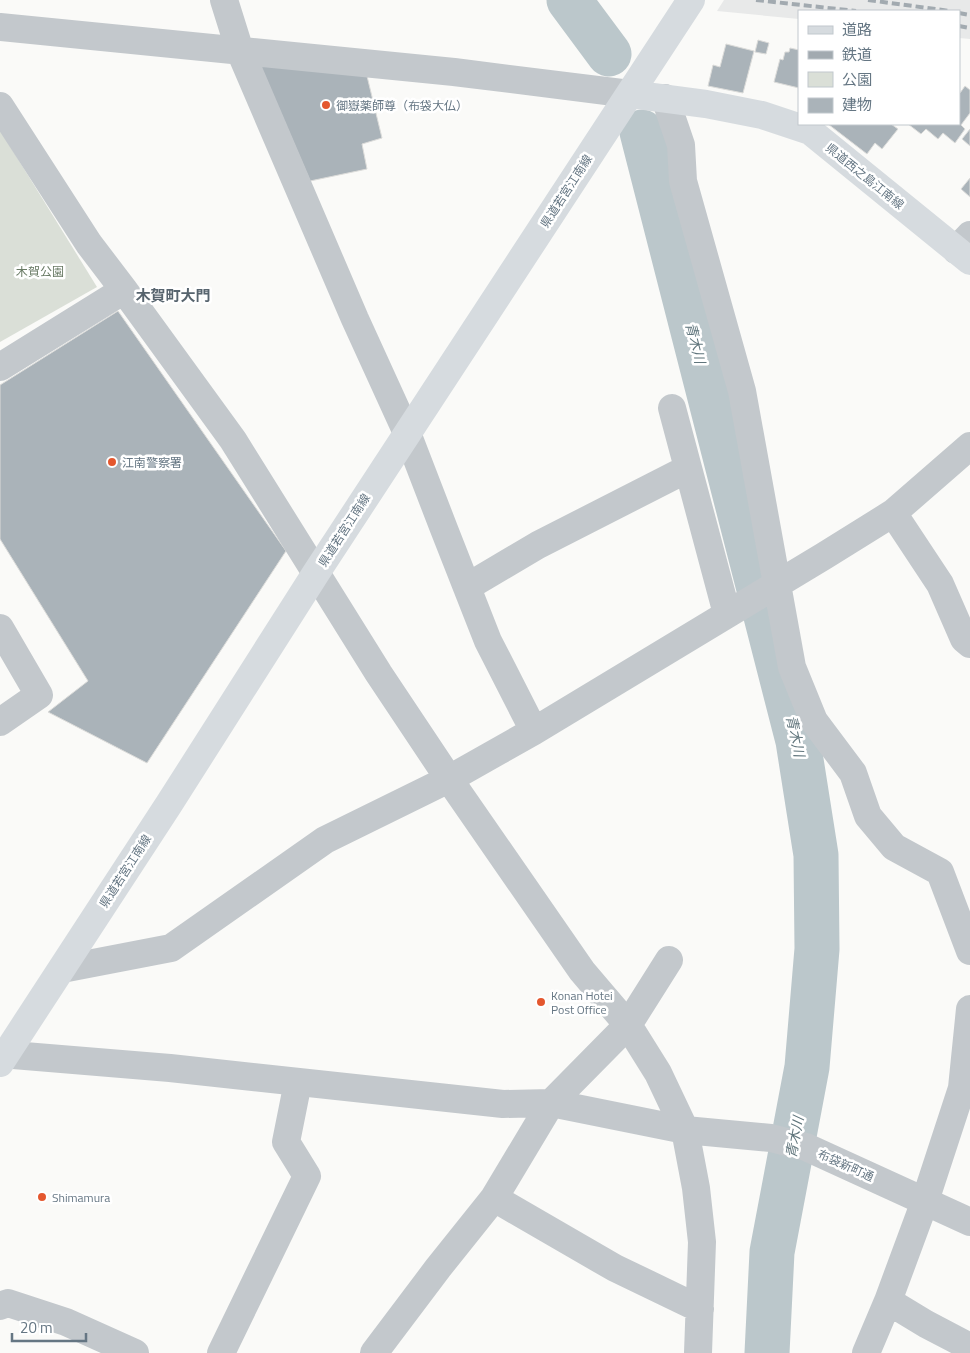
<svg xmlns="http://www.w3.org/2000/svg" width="970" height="1353" viewBox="0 0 970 1353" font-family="'Titillium Web','Noto Sans JP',sans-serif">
  <rect width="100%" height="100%" fill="#fafaf8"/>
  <path fill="#e8e9e9" d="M724 0H970V39L959 38V11H799V19L717 11Z"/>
  <path fill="#dadfd7" d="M0 130 97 287 0 342Z"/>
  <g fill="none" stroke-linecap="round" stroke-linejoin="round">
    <path stroke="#bbc7cb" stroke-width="45" d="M569 0 609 54
      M642 132 798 741 816 855 817 949 807 1067 772 1252 767 1353"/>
  </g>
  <path fill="#aab3b9" stroke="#dcdcda" d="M758 40 769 43 766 54 755 52Z
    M726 44 754 51 743 93 708 86 713 65 720 67Z
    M790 48 799 50V88L774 82 780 59 783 60 785 52H789Z
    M260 65 366 72 382 138 362 144 367 169 310 181Z
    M965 86 970 90V113L961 125 965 129 955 143 943 133 938 139 926 129 921 134 908 124H959V91L960 93Z
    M828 124H891L898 129 882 149 875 143 867 154Z
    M970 129V146L962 139Z
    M970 178V197L961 189Z
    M118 311 286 551 147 763 48 712 88 681 0 539V385Z"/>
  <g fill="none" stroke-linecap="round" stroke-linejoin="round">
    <path stroke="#c3c8cc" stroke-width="28" d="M224 0 240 51 355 319 407 433 444 529 488 641 534 731
      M0 27 454 72 630 94
      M665 98 681 145 683 181 742 391 792 667 814 721 853 773 868 816 894 847 940 872 970 951
      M0 106 89 244 124 290 233 440 379 674 449 779 582 971 628 1025 658 1073 685 1130 696 1188 702 1242 698 1353
      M956 250 970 235
      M0 367 124 290
      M672 408 727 614
      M893 513 940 584 964 639 970 644
      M467 587 538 545 687 469
      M0 628 39 695 0 722
      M62 969 171 948 325 840 449 779 534 731 824 556 893 513 970 446
      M970 1009 962 1088 925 1201 888 1301 926 1324 970 1347
      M0 1054 170 1068 503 1104 551 1103 685 1130 771 1138 806 1147 970 1222
      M494 1198 615 1268 700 1309
      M0 1306 8 1303 66 1322 135 1353
      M221 1353 307 1176 286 1142 298 1082
      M374 1353 438 1268 494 1198 551 1103 628 1025 669 960
      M866 1353 888 1301"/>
    <path stroke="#d6dbdf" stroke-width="28" d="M630 94 706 104 762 115 810 131 970 261
      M0 1063 169 804 316 573 691 0"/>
    <path stroke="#a2aab0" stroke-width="4" stroke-dasharray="8 4" stroke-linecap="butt" d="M756 0 856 11
      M868 0 950 11
      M959 13 970 15
      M959 26 970 28"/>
  </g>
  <g fill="#e4572e" stroke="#fff" stroke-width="2">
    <circle cx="326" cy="105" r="5"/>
    <circle cx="112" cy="462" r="5"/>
    <circle cx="541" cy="1002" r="5"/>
    <circle cx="42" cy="1197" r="5"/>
  </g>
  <g text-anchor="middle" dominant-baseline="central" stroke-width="5" stroke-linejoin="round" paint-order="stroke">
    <g font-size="12" fill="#657683" stroke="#fff" text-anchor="start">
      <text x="336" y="105">御嶽薬師尊（布袋大仏）</text>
      <text x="122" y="462">江南警察署</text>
      <text x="551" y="995">Konan Hotei<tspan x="551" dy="14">Post Office</tspan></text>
      <text x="52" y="1197">Shimamura</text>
    </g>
    <g font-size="12" fill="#657683" stroke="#fff">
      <text transform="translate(865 176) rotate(39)">県道西之島江南線</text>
      <text transform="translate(566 191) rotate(-57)">県道若宮江南線</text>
      <text transform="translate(344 530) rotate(-57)">県道若宮江南線</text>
      <text transform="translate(125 871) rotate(-57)">県道若宮江南線</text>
      <text transform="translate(846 1165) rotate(24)">布袋新町通</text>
    </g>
    <g font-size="12" fill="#687a64" stroke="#fff">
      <text x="40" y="271">木賀公園</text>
    </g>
    <g font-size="14" font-style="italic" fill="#60757c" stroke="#fff">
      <text transform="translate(696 343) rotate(76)">青木川</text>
      <text transform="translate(796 736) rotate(78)">青木川</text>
      <text transform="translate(794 1137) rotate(-79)">青木川</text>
    </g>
    <g font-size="15" font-weight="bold" fill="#57646e" stroke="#fff">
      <text x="173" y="295">木賀町大門</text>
    </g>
  </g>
  <rect x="798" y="10" width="162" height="115" fill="#ffffff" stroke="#c1c8cd"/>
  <rect x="808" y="26" width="25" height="8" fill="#d6dbdf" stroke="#c1c8cd"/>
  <text x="842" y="35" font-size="15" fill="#657683">道路</text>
  <rect x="808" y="51" width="25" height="8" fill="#a2aab0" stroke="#c1c8cd"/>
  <text x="842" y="60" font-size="15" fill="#657683">鉄道</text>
  <rect x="808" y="72" width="25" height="15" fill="#dadfd7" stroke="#c1c8cd"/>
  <text x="842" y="85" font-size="15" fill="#657683">公園</text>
  <rect x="808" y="98" width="25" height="15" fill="#aab3b9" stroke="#c1c8cd"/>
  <text x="842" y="110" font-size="15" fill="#657683">建物</text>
  <path d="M12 1333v8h74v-8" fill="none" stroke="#657683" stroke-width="2.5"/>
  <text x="20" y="1333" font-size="15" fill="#657683" stroke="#ffffff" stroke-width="4" paint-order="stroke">20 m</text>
</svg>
